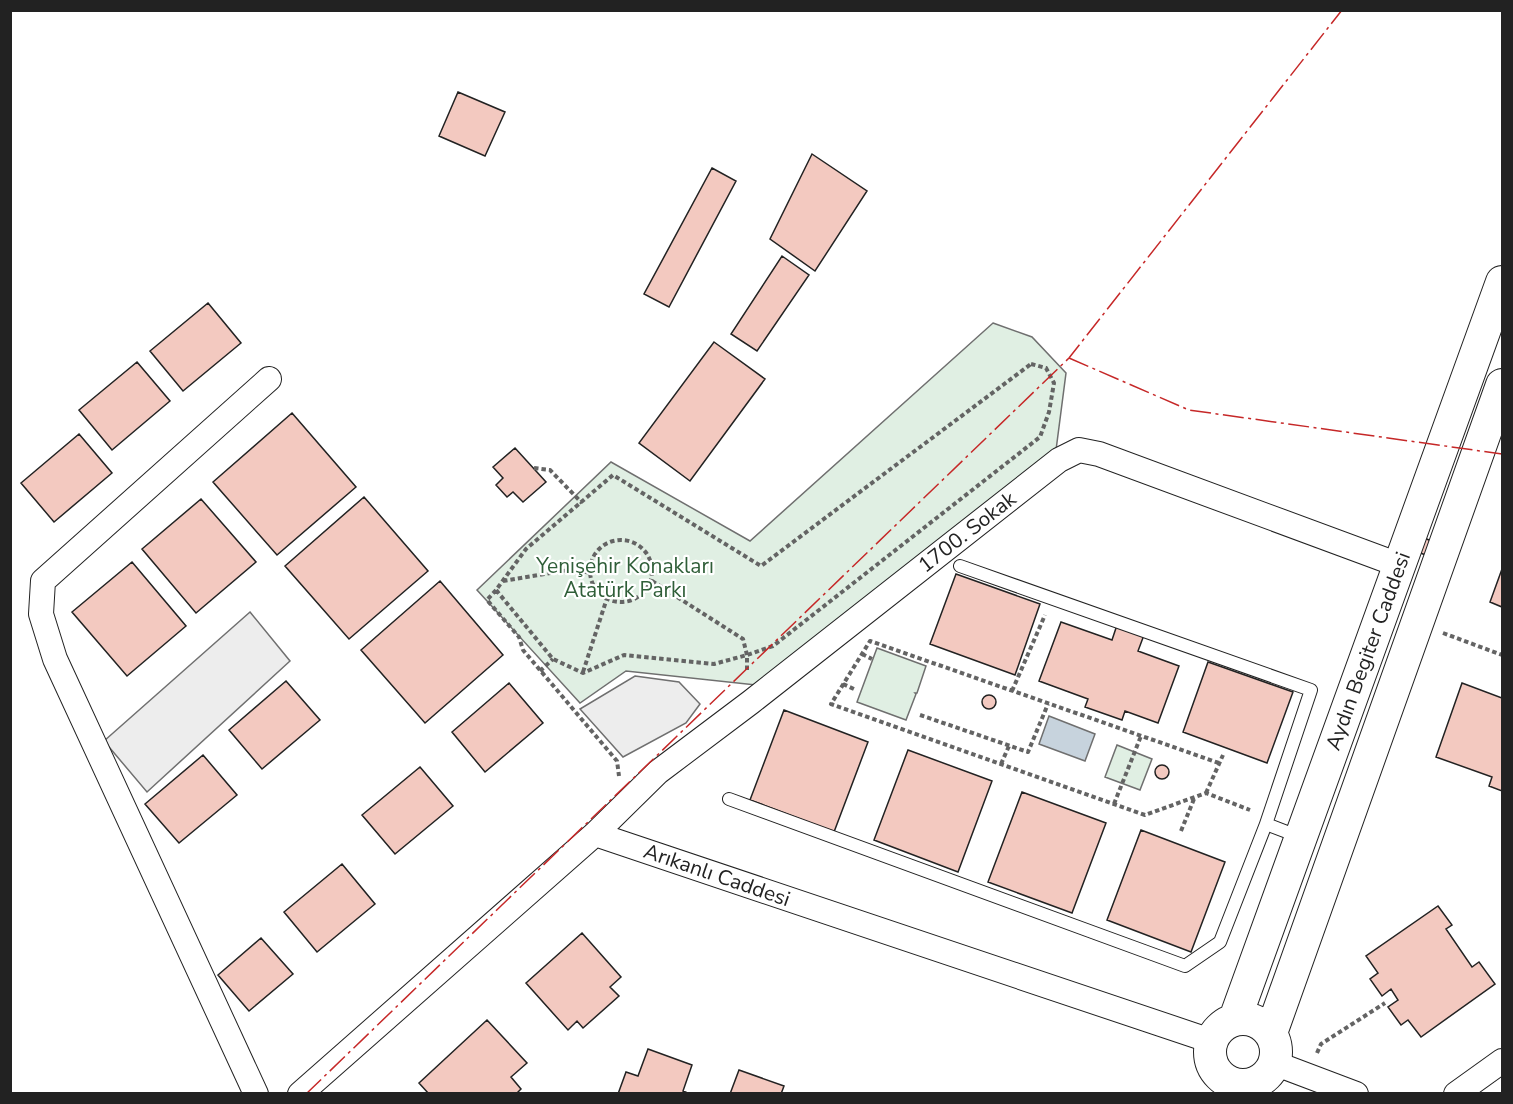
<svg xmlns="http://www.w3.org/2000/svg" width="1513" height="1104" viewBox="0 0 1513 1104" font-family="'Nunito Sans',sans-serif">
  <rect width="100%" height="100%" fill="#fff"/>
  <path fill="#e0efe3" stroke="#6f6f6f" stroke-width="1.5" d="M993 323 1032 337 1066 373 1056 450 756 685 626 671 580 703 477 590 611 462 750 541Z
    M877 648 926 666 917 693H915L916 694 906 720 857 702Z
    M1117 745 1152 759 1140 790 1105 777Z"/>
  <path fill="#ededed" stroke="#6f6f6f" stroke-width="1.5" d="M250 612 290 661 147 792 104 741Z
    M635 676 679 682 700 704 686 723 623 757 580 709Z"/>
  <path fill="#c7d3dd" stroke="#6f6f6f" stroke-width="1.5" d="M1049 716 1095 734 1085 761 1039 744Z"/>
  <path fill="#f3c9c0" stroke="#222" stroke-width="1.5" d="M458 92 505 112 485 156 439 136Z
    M812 154 867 191 815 271 770 239Z
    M712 168 736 181 669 307 644 294Z
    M782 256 809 275 757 351 731 334Z
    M208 303 241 343 183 391 150 351Z
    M714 342 765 379 690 481 639 443Z
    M137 362 170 401 112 450 79 410Z
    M292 413 356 487 277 555 213 482Z
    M79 434 112 473 54 522 21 483Z
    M515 448 546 482 523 502 513 492 507 497 496 485 503 478 493 467Z
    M364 497 428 571 349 639 285 566Z
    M201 499 256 562 196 613 142 549Z
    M1422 537 1436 543 1430 557 1416 551Z
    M132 562 186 626 127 676 72 612Z
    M1502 569V607L1490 602Z
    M956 574 1040 604 1015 675 930 644Z
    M440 581 503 655 425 723 361 650Z
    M1061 622 1112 640 1117 625 1144 635 1138 651 1179 666 1158 723 1125 711 1122 720 1085 707 1088 699 1039 681Z
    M1208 662 1293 692 1267 763 1183 732Z
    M286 681 320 720 262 769 229 730Z
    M509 683 543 723 485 772 452 732Z
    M1462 683 1502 698V791L1489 786 1492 777 1436 757Z
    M982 702a7 7 0 1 1 14 0a7 7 0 1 1-14 0Z
    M784 710 868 742 834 832 750 800Z
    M908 750 992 781 958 872 874 840Z
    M203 755 237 795 179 843 145 804Z
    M1155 772a7 7 0 1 1 14 0a7 7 0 1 1-14 0Z
    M420 767 453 806 395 854 362 815Z
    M1022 792 1106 823 1072 913 988 882Z
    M1141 830 1225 862 1191 952 1107 920Z
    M342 864 375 904 317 952 284 912Z
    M1438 906 1452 925 1446 929 1472 967 1479 962 1495 984 1421 1037 1408 1020 1401 1025 1388 1007 1398 1000 1391 989 1382 996 1370 979 1378 973 1366 956Z
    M582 933 621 977 610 987 619 996 583 1028 577 1021 568 1030 526 983Z
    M261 938 293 974 249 1011 218 975Z
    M487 1020 527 1063 511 1077 521 1089 516 1094H429L419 1083Z
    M648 1049 692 1065 683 1091 690 1094H618L626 1072 638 1076Z
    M739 1070 784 1086 781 1094H730Z"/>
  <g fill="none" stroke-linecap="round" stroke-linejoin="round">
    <defs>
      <path id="service" d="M960 566 1311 690 1266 824 1300 837
        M729 799 1185 966 1220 942 1266 824"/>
      <path id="minor" d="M595 834 1211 1041
        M1274 1063 1356 1094
        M256 1094 55 659 41 614 43 581 269 379
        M300 1094 595 834 658 772 751 702 1059 460 1079 450 1099 454 1399 565
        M1456 1094 1502 1061"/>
      <path id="tertiary" d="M1210 1052a33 33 0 1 1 66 0a33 33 0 1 1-66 0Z
        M1235 1019 1502 282
        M1271 1033 1502 385"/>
    </defs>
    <use href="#service" stroke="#222" stroke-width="14"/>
    <use href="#minor" stroke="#222" stroke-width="26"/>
    <use href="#tertiary" stroke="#222" stroke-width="34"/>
    <path stroke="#646464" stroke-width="4" stroke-dasharray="4.5 3" stroke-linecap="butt" d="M1031 364 1046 368 1054 383 1049 412 1040 437 773 646 747 655 714 664 624 655 583 673 553 659 496 590 526 549 613 475 761 566Z
      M534 468 550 470 582 503
      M590 571a31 31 0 1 1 62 0a31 31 0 1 1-62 0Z
      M503 581 575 569 590 573
      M652 581 743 639 747 655V672
      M496 590 487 600 519 637 523 650 617 761 619 776
      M1443 633 1502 655
      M862 654 872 659
      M540 671 553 659
      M583 672 607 598
      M843 684 856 690
      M1012 691 1045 615
      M920 715 1028 752 1048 704
      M1219 763 870 641 831 704 1145 815 1206 793 1250 810
      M1001 764 1009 746
      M1206 793 1223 755
      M1114 804 1141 736
      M1181 831 1194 799
      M1317 1053 1321 1044 1385 1003"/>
    <use href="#service" stroke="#fff" stroke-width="12"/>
    <use href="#minor" stroke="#fff" stroke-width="24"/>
    <use href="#tertiary" stroke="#fff" stroke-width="32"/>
    <path stroke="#c62828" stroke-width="1.5" stroke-dasharray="21 4.5 3 4.5" stroke-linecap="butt" d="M1069 358 1189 410 1502 454
      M306 1094 1069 358 1342 10"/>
  </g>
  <g text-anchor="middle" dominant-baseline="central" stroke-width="4.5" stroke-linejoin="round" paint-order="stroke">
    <g font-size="21" fill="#222" stroke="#fff">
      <text transform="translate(967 532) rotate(-38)">1700. Sokak</text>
      <text transform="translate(1368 651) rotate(-70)">Aydın Begiter Caddesi</text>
      <text transform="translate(717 875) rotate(19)">Arıkanlı Caddesi</text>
    </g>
    <g font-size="21" fill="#2f5e38" stroke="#fff">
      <text x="625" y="566">Yenişehir Konakları<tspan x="625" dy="24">Atatürk Parkı</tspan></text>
    </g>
  </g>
  <rect width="1513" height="1104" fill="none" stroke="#222222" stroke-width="24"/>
</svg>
